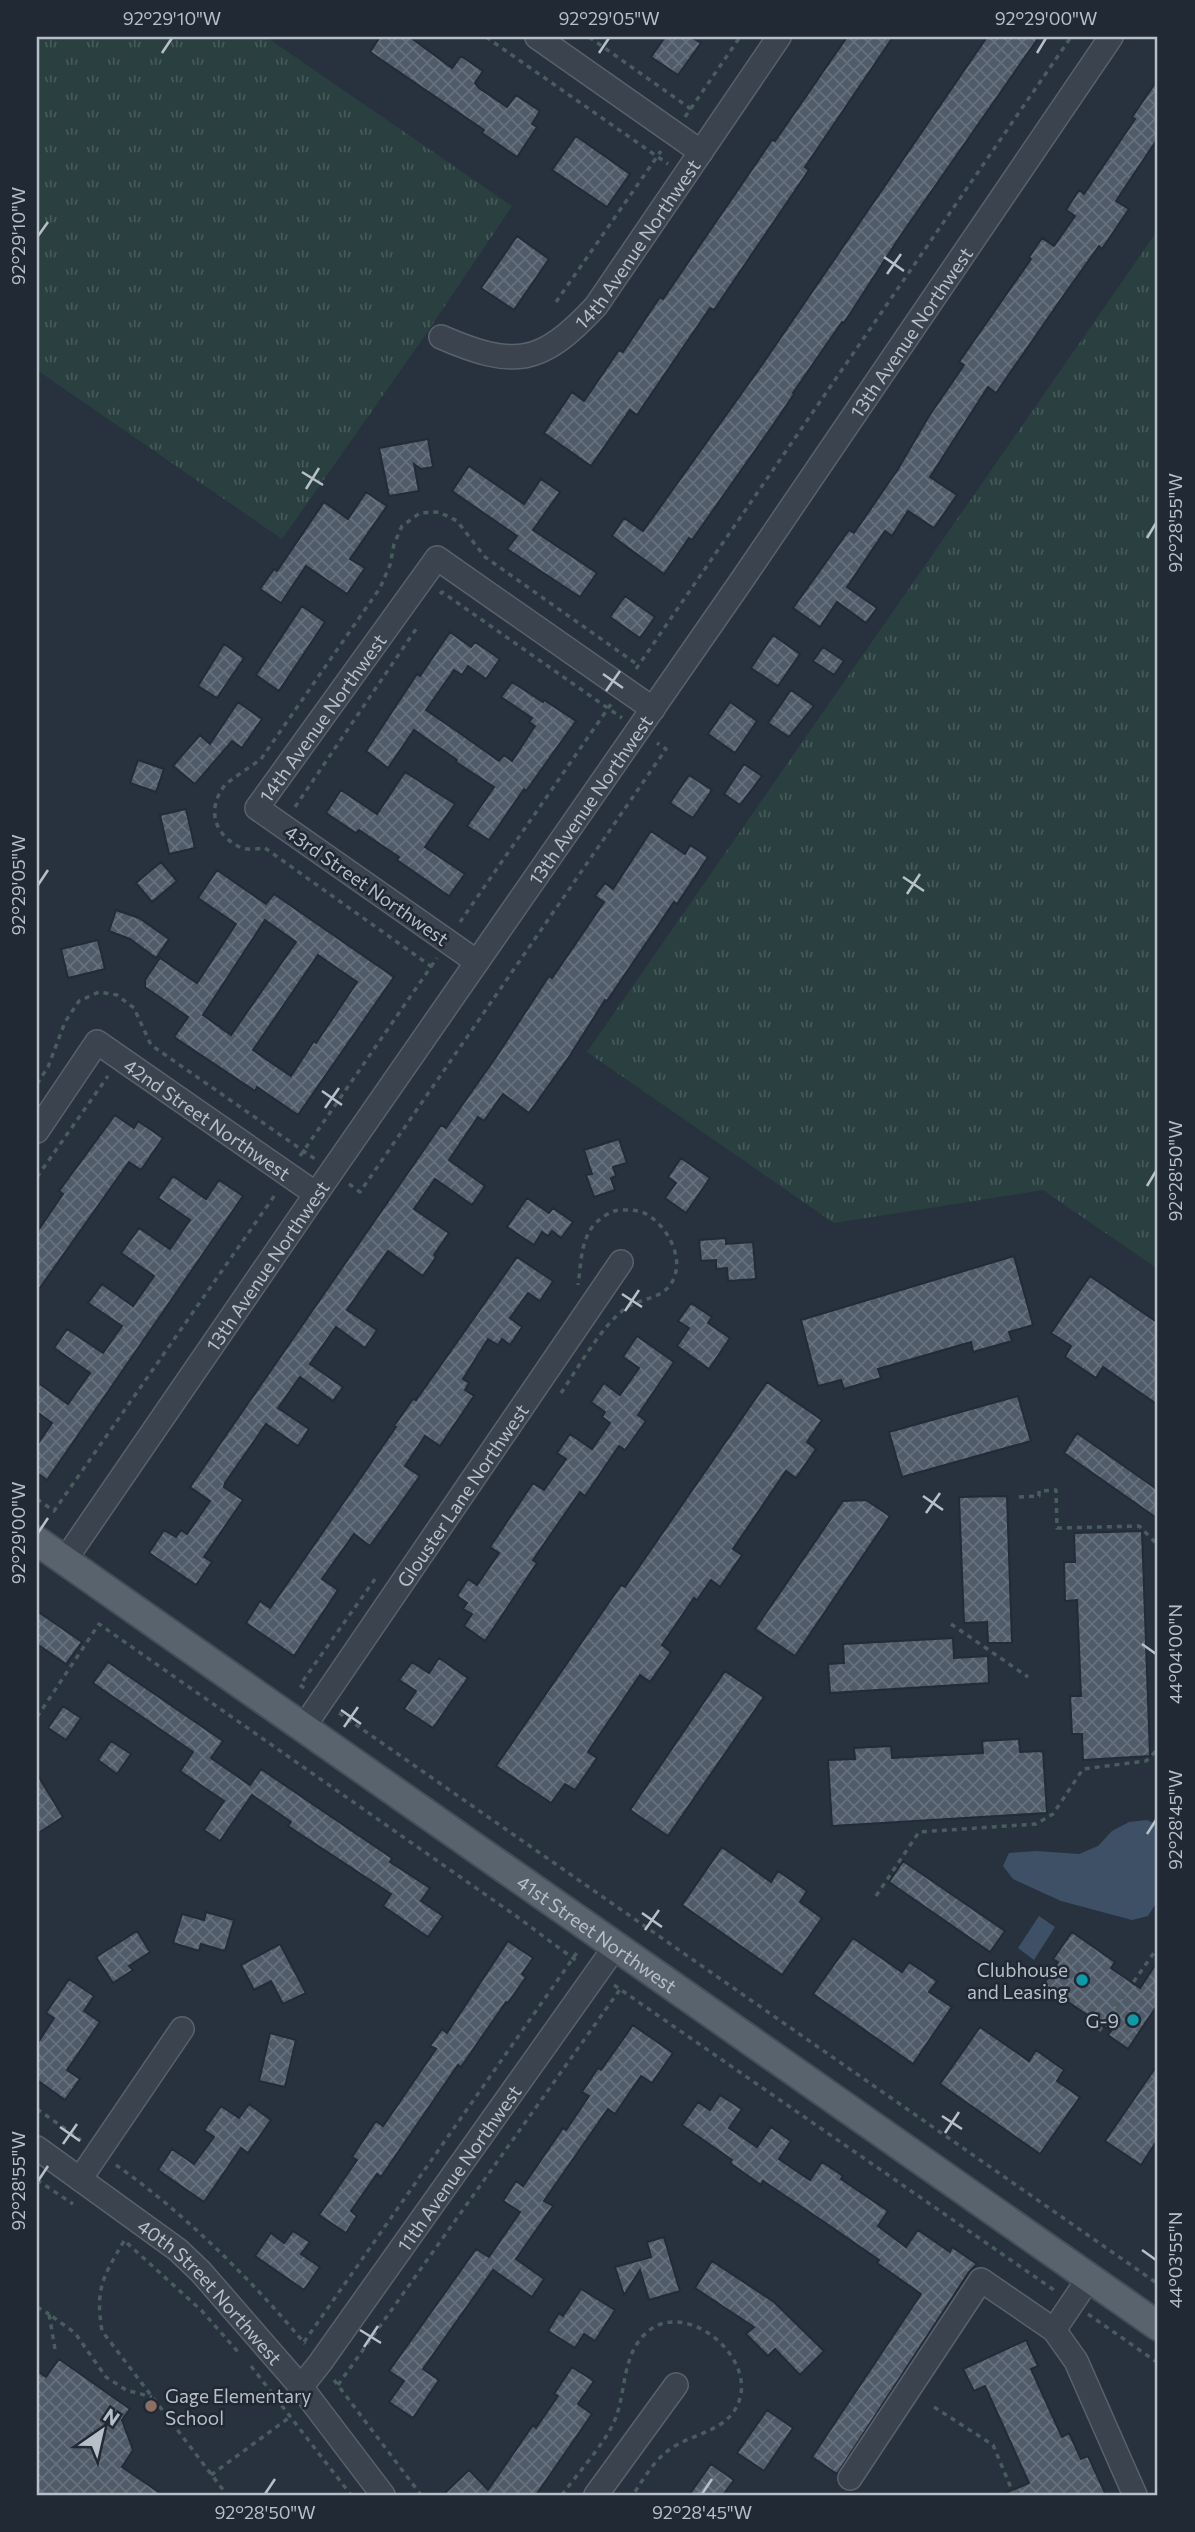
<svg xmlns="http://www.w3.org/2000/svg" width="1195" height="2532" viewBox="0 0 1195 2532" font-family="Commissioner,sans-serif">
  <defs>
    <pattern id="park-tufts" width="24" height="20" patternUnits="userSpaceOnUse" patternTransform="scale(1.75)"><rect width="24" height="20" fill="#2a4040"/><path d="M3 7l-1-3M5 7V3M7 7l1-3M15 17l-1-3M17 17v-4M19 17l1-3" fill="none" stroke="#475a5a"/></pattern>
    <pattern id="building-cross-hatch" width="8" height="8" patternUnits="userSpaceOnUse" patternTransform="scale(1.75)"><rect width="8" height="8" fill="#505b69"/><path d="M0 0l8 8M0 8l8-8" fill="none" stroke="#67717d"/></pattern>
  </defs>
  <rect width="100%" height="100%" fill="#27323e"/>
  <path fill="url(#park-tufts)" d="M37 37H266L512 206 426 334 282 539 37 370Z
    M1158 230V1269L1043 1190 834 1223 587 1052Z"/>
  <path fill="#3e5066" d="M1147 1820 1158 1825V1900L1148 1916 1132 1920 1061 1901 1013 1879 1003 1866 1009 1853 1036 1851 1079 1854 1098 1846 1112 1831 1129 1822Z
    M1039 1916 1055 1927 1034 1960 1018 1948Z"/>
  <path fill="url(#building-cross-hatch)" stroke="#222b36" stroke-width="2" fill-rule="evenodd" d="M380 37H410L452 68 461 56 483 71 475 83 479 88 507 107 516 95 540 111 532 124 537 127 517 157 482 133 484 130 370 52Z
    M665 37H691L701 43 678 75 651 57Z
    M847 37H893L805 167 809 170 714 310 710 308 637 415 630 410 591 466 544 433 572 392 584 401 619 350 623 352 660 297 663 299 772 140 775 141Z
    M987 37H1039L901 235 844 323 842 322 793 393 794 394 771 428 692 540 689 538 664 574 612 536 624 518 643 531 759 369Z
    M1158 79V138L1116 201 1129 209 1102 249 1099 246 1064 295 996 393 988 387 930 477 957 495 934 528 908 511 892 536 885 531 847 587 877 608 866 623 837 602 820 627 793 608 849 530 854 533 898 469 929 416 964 365 959 362 1031 259 1029 257 1042 238 1054 246 1075 216 1066 210 1079 190 1084 194 1135 119 1132 117Z
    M576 136 630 174 607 207 552 170Z
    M517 236 549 259 514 310 481 288Z
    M428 439 433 467 421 469 414 464 419 491 389 496 379 448Z
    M469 466 524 504 541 479 560 492 533 530 597 573 580 597 507 549 517 536 452 491Z
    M366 492 387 506 350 559 365 568 347 594 306 566 281 603 260 589 274 569 277 571 324 502 348 519Z
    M625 596 655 617 640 638 610 617Z
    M302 606 325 622 279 691 256 675Z
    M450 632 471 647 475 642 500 659 486 679 468 666 462 675 454 670 426 710 461 734 499 761 504 755 512 761 535 726 529 722 532 718 501 697 512 682 543 702 544 700 576 721 526 791 524 789 489 840 467 826 494 787 456 762 457 760 414 730 388 768 366 751 417 674 420 676Z
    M773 635 800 654 778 686 751 668Z
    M224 644 244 658 217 698 198 686Z
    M823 647 844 661 834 675 813 661Z
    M791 690 814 706 789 737 768 723Z
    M238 702 262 719 242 748 232 741 195 784 173 766 200 735 210 744Z
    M730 702 757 721 735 753 708 734Z
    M138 760 164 769 156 792 130 783Z
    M744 764 762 776 740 805 724 794Z
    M405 772 455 804 425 847 465 874 449 896 397 860 399 857 359 830 356 833 326 813 341 790 377 814Z
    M689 775 712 790 693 818 670 803Z
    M186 809 195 848 169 854 160 815Z
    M651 831 685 854 690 845 708 857 677 904 674 902 607 1001 605 1000 569 1057 529 1113 503 1094 484 1121 478 1117 449 1160 485 1186 472 1205 435 1179 414 1209 449 1233 434 1255 436 1257 423 1276 388 1251 347 1310 377 1330 365 1348 336 1327 310 1364 343 1387 333 1401 300 1377 278 1408 309 1429 298 1446 266 1424 225 1483 224 1487 243 1500 204 1557 212 1562 196 1585 149 1553 164 1530 176 1537 181 1530 187 1534 210 1501 190 1487 441 1125 446 1128 496 1057 549 976 552 978 585 930 604 902 595 896 605 883 613 889Z
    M161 862 177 881 152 902 136 883Z
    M217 870 266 904 274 894 394 977 298 1115 257 1087 255 1091 174 1037 188 1017 145 987V980L160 958 197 983 236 924 198 898ZM265 920 296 942 231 1035 203 1015ZM318 955 357 982 316 1043 314 1041 291 1076 253 1050Z
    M116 910 139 918 169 939 156 958 130 939 109 931Z
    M98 940 105 969 68 978 61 949Z
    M115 1115 134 1128 138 1121 163 1138 141 1170 129 1162 37 1292V1232L63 1194 59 1191Z
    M619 1139 627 1163 613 1167 616 1176 611 1178 615 1190 594 1197 586 1175 592 1174 584 1150Z
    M681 1158 710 1178 686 1213 665 1198 676 1183 668 1177Z
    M173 1176 206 1199 219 1180 243 1196 47 1480 37 1473V1445L52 1423 37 1412V1382L68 1404 90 1373 54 1348 67 1329 103 1353 122 1326 88 1303 102 1284 133 1306 154 1276 121 1253 139 1228 170 1249 190 1220 158 1198Z
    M527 1198 549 1213 553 1208 573 1222 561 1238 552 1231 548 1236 542 1232 534 1245 507 1227Z
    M726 1238V1244L753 1242 756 1279 728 1281 727 1268 716 1269V1260L701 1261 699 1240Z
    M1014 1256 1033 1325 1009 1332 1012 1341 973 1352 971 1342 878 1369 881 1378 844 1389 841 1380 818 1386 801 1320Z
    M517 1257 553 1281 540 1301 528 1293 510 1318 522 1327 510 1345 502 1339 498 1345 488 1339 463 1379 469 1383 465 1390 474 1396 440 1446 425 1436 405 1466 420 1476 370 1546 354 1534 322 1579 338 1590 294 1656 246 1623 260 1601 270 1608 396 1427 394 1426 413 1399 416 1400Z
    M1090 1276 1158 1323V1405L1103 1367 1096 1378 1065 1357 1071 1346 1051 1333Z
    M691 1303 712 1317 708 1323 730 1338 709 1369 677 1346 689 1328 678 1321Z
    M637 1336 674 1362 638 1415 646 1421 625 1450 619 1446 585 1496 580 1492 533 1560 537 1563 485 1641 464 1626 472 1614 463 1609 467 1603 457 1596 468 1579 477 1585 499 1553 490 1547 533 1483 544 1490 566 1459 557 1453 570 1434 592 1449 610 1423 602 1417 605 1412 591 1402 604 1383 620 1395 639 1368 623 1357Z
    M767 1382 822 1420 807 1442 816 1449 796 1478 786 1471 733 1549 742 1555 720 1587 711 1580 697 1600 694 1598 662 1645 671 1652 650 1682 640 1675 588 1752 597 1758 575 1790 565 1784 551 1803 496 1766 621 1585 625 1587Z
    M1018 1396 1031 1441 902 1477 889 1432Z
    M1077 1433 1158 1490V1519L1064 1453Z
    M1007 1496 1012 1643H988L987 1622 964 1623 959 1497Z
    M866 1500 890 1516 795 1656 755 1629 843 1501Z
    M1142 1531 1150 1756 1083 1760 1082 1734H1072L1070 1696H1081L1077 1600 1065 1601 1064 1562H1075L1074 1533Z
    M37 1611 82 1642 66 1664 37 1644Z
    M953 1638 954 1658 988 1656 989 1683 830 1693 828 1664 844 1663 843 1644Z
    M439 1658 468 1678 433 1728 404 1709 416 1691 399 1680 412 1662 429 1673Z
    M108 1662 223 1741 211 1758 250 1785 261 1769 392 1858 390 1862 430 1888 421 1901 443 1916 428 1937 383 1906 391 1894 288 1826 291 1822 252 1795 220 1841 204 1830 224 1801 180 1771 193 1752 93 1683Z
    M725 1671 764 1697 668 1836 630 1810Z
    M63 1706 81 1718 66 1740 48 1728Z
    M1019 1739 1020 1752 1043 1751 1047 1813 832 1826 828 1760 855 1759 854 1748 891 1746 892 1758 983 1753 982 1741Z
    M111 1741 131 1754 117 1774 98 1760Z
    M37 1774 63 1817 37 1834Z
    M722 1847 771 1882 778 1871 807 1891 800 1902 822 1918 782 1975 682 1905Z
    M903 1861 1005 1931 990 1952 889 1882Z
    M206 1912 234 1920 225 1951 201 1944 199 1951 173 1943 182 1914 204 1920Z
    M137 1931 150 1952 129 1966 133 1970 113 1983 96 1957Z
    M1072 1932 1115 1962 1111 1968 1140 1988 1158 1961V2004L1128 2049 1108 2035 1111 2031 1043 1985 1058 1962 1053 1959Z
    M853 1938 902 1972 909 1962 937 1981 929 1992 952 2007 913 2064 813 1994Z
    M508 1941 533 1958 522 1974 526 1977 508 2003 506 2002 461 2067 458 2065 381 2177 377 2174 351 2211 357 2216 346 2233 319 2215 357 2160 352 2157 376 2121 383 2126 436 2049 430 2046 442 2029 447 2033Z
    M280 1944 306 1993 283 2004 271 1981 254 1990 241 1965Z
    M69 1979 94 1996 84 2011 100 2022 67 2070 80 2079 65 2100 37 2080V2044L54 2018 46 2013Z
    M633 2025 673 2053 652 2083 641 2076 615 2114 608 2109 544 2201 553 2206 516 2259 544 2279 532 2297 493 2270 423 2369 439 2380 413 2418 389 2402 404 2381 389 2371 476 2249 489 2257 520 2212 503 2201 516 2181 523 2186 563 2128 566 2130 589 2096 582 2092 598 2068 601 2070Z
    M980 2027 1029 2061 1036 2050 1064 2070 1057 2081 1080 2097 1040 2154 940 2084Z
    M270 2033 296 2040 285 2087 259 2081Z
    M1158 2064V2139L1141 2165 1105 2141Z
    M720 2095 742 2109 729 2128 757 2147 771 2127 791 2141 779 2159 810 2180 822 2162 843 2176 841 2179 888 2211 878 2226 906 2247 918 2230 950 2252 952 2247 977 2264 969 2272 837 2474 812 2457 921 2294 877 2263 879 2260 830 2226 763 2181 761 2185 730 2163 732 2160 682 2125 698 2102 710 2110Z
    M249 2104 271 2120 248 2153 241 2148 204 2202 158 2170 172 2149 194 2164 214 2137 204 2130 221 2106 239 2118Z
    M293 2231 310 2242 301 2254 320 2267 304 2290 255 2256 271 2233 284 2243Z
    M664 2237 680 2291 649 2300 640 2270 624 2295 615 2267 651 2257 647 2242Z
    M712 2261 774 2302 824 2351 800 2375 775 2349 768 2356 746 2334 754 2327 695 2288Z
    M581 2289 615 2310 595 2341 584 2334 575 2348 548 2331 559 2313 563 2316Z
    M1026 2340 1038 2366 1031 2369 1062 2437 1069 2433 1081 2459 1088 2456 1106 2495H1001L1029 2483 985 2386 974 2391 963 2369Z
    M59 2359 130 2409 122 2420 133 2450 122 2467 163 2495H37V2371L46 2377Z
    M572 2367 594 2381 578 2404 592 2414 536 2495H443L469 2470 488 2490 533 2425 536 2428 558 2396 554 2394Z
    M767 2410 793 2428 764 2471 737 2453Z
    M711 2464 734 2480 723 2495H689Z"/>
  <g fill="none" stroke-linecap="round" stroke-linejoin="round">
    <defs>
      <g id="minor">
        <path d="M537 37 701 152"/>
        <path id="s1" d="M441 337C515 369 541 365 596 306L779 37"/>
        <path id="s2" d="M477 962 257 808 437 558 653 709"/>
        <path id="s3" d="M37 1131 97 1042 316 1194"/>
        <path id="s4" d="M65 1560 316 1194 742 580 1111 37"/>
        <path id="s5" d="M303 1728 621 1262"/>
        <path id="s6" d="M37 2148 178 2250 201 2272 301 2387 383 2495"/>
        <path d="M80 2179 182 2029"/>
        <path d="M1054 2330 1089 2278"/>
        <path id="s7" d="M301 2387 320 2363 615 1947"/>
        <path d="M850 2478 981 2280 1054 2330 1076 2361 1135 2495"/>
        <path d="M596 2495 676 2385"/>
      </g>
      <g id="major">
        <path id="s8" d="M37 1541 1158 2326"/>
      </g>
    </defs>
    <use href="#minor" stroke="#59626c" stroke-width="26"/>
    <use href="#major" stroke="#444d58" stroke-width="32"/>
    <path stroke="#495c5e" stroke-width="3.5" stroke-dasharray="5 5" stroke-linecap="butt" d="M486 37 668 164
      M589 37 691 109
      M685 117 740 37
      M556 302 661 151
      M440 594 442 592 622 718
      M636 669 1071 37
      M295 807 416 629
      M460 922 611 704
      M432 967 265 848C258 849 249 850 242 848 214 836 206 809 225 785 231 779 252 766 261 759L380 588 390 565 394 544 402 526 420 513 439 512 457 521 485 557 638 665
      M37 1084 48 1067 65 1022 79 1001 99 992 117 995 134 1008 151 1045 315 1159
      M300 1156 437 958
      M37 1177 108 1076
      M349 1184 360 1192 666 749 657 743
      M561 1393C578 1368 602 1325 626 1308 642 1297 665 1300 674 1278 684 1254 664 1221 642 1212 635 1210 628 1210 621 1210 614 1210 612 1212 606 1215 580 1230 582 1258 578 1285
      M1019 1497 1039 1496V1491L1056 1490 1057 1528 1139 1526 1158 1545
      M37 1499 54 1511 277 1192
      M951 1624 1028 1677
      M304 1688 300 1685 375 1579
      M339 1713 1158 2284
      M37 1717 99 1624 516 1916 578 1962
      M876 1896 919 1832 1036 1824 1053 1814 1083 1769 1146 1761 1158 1749
      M614 1985 1054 2290
      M1099 2031 1158 1947
      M37 2109 81 2140
      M116 2165C182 2211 254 2282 305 2344
      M37 2180 73 2204
      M124 2241C103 2277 95 2288 102 2331L227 2495
      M127 2243 202 2311 239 2353
      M37 2307 49 2314
      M1088 2314 1158 2363
      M304 2342 578 1951
      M55 2349 49 2314 75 2333 106 2377 126 2390 152 2397
      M251 2366 351 2495
      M334 2380 421 2495
      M338 2385 621 1988
      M934 2407 993 2445 1014 2495
      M211 2475 290 2417
      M562 2495C577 2474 601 2448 612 2426 627 2398 620 2361 643 2336 680 2295 753 2352 740 2398 730 2434 689 2432 665 2453 652 2464 642 2481 633 2495"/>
    <use href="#minor" stroke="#3b444e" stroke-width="23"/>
    <use href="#major" stroke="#59636e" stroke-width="28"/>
  </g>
  <path fill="none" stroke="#b7bfc9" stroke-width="2.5" d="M162 53 172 38M599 53 609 38M1037 53 1046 38M38 236 48 222M884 257 904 271M887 274 901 254M302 472 323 485M306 489 319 468M1147 538 1156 523M603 674 623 688M606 691 620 671M903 877 924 891M38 885 48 870M907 894 920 874M322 1091 342 1105M325 1108 339 1088M1147 1186 1156 1171M622 1294 642 1307M625 1311 639 1290M923 1496 943 1510M926 1513 940 1493M38 1533 48 1518M1142 1644 1156 1654M341 1710 361 1724M344 1727 358 1707M1147 1834 1156 1820M642 1913 662 1927M645 1930 659 1910M942 2116 962 2129M60 2127 80 2141M945 2133 959 2112M63 2144 77 2124M38 2181 48 2166M1142 2250 1156 2260M360 2330 381 2343M364 2347 378 2326M265 2494 275 2479M702 2494 712 2479"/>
  <g fill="#0f9aa8" stroke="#202934" stroke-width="2.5">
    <circle cx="1082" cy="1980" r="7"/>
    <circle cx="1133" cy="2020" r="7"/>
  </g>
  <circle fill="#8d6e63" stroke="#202934" stroke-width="2.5" cx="151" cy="2406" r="7"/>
  <g text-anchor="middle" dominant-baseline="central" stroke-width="5" stroke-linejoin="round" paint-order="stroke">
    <g font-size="19" fill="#b7bfc9" stroke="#202934">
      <text stroke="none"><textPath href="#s1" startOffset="250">14th Avenue Northwest</textPath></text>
      <text stroke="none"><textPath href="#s4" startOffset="1491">13th Avenue Northwest</textPath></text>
      <text stroke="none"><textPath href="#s2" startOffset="380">14th Avenue Northwest</textPath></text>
      <text stroke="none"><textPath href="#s4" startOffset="924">13th Avenue Northwest</textPath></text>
      <text transform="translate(367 885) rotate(35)">43rd Street Northwest</text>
      <text stroke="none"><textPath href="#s3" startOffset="242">42nd Street Northwest</textPath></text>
      <text stroke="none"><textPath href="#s4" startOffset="357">13th Avenue Northwest</textPath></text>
      <text stroke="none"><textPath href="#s5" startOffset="282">Glouster Lane Northwest</textPath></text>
      <text stroke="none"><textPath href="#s8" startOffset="684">41st Street Northwest</textPath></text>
      <text stroke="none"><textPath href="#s7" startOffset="270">11th Avenue Northwest</textPath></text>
      <text stroke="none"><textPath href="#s6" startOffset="226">40th Street Northwest</textPath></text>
    </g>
    <g font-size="19" fill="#b7bfc9" stroke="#202934" text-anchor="end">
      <text x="1068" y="1969">Clubhouse<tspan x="1068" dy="22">and Leasing</tspan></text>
      <text x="1119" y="2020">G-9</text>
      <text x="165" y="2395" text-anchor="start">Gage Elementary<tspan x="165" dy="22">School</tspan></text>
    </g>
  </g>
  <rect width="1195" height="2532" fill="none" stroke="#202934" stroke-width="77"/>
  <g transform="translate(102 2431) rotate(34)" stroke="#202934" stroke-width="5" paint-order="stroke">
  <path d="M0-5L12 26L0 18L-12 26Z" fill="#b7bfc9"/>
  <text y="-10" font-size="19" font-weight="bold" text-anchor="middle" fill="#b7bfc9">N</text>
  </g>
  <rect x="38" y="38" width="1118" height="2456" fill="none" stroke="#b7bfc9" stroke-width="2.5"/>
  <g font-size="18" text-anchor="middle" fill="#b7bfc9">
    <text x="172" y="25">92°29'10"W</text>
    <text x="609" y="25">92°29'05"W</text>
    <text x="1046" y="25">92°29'00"W</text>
    <text transform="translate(19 236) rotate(-90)" y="6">92°29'10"W</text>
    <text transform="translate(1176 523) rotate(-90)" y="6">92°28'55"W</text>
    <text transform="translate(19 885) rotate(-90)" y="6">92°29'05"W</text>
    <text transform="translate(1176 1171) rotate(-90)" y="6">92°28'50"W</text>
    <text transform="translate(19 1533) rotate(-90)" y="6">92°29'00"W</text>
    <text transform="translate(1176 1654) rotate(-90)" y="6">44°04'00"N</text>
    <text transform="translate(1176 1820) rotate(-90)" y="6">92°28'45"W</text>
    <text transform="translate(19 2181) rotate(-90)" y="6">92°28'55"W</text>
    <text transform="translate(1176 2260) rotate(-90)" y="6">44°03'55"N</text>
    <text x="265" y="2519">92°28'50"W</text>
    <text x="702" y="2519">92°28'45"W</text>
  </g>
</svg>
